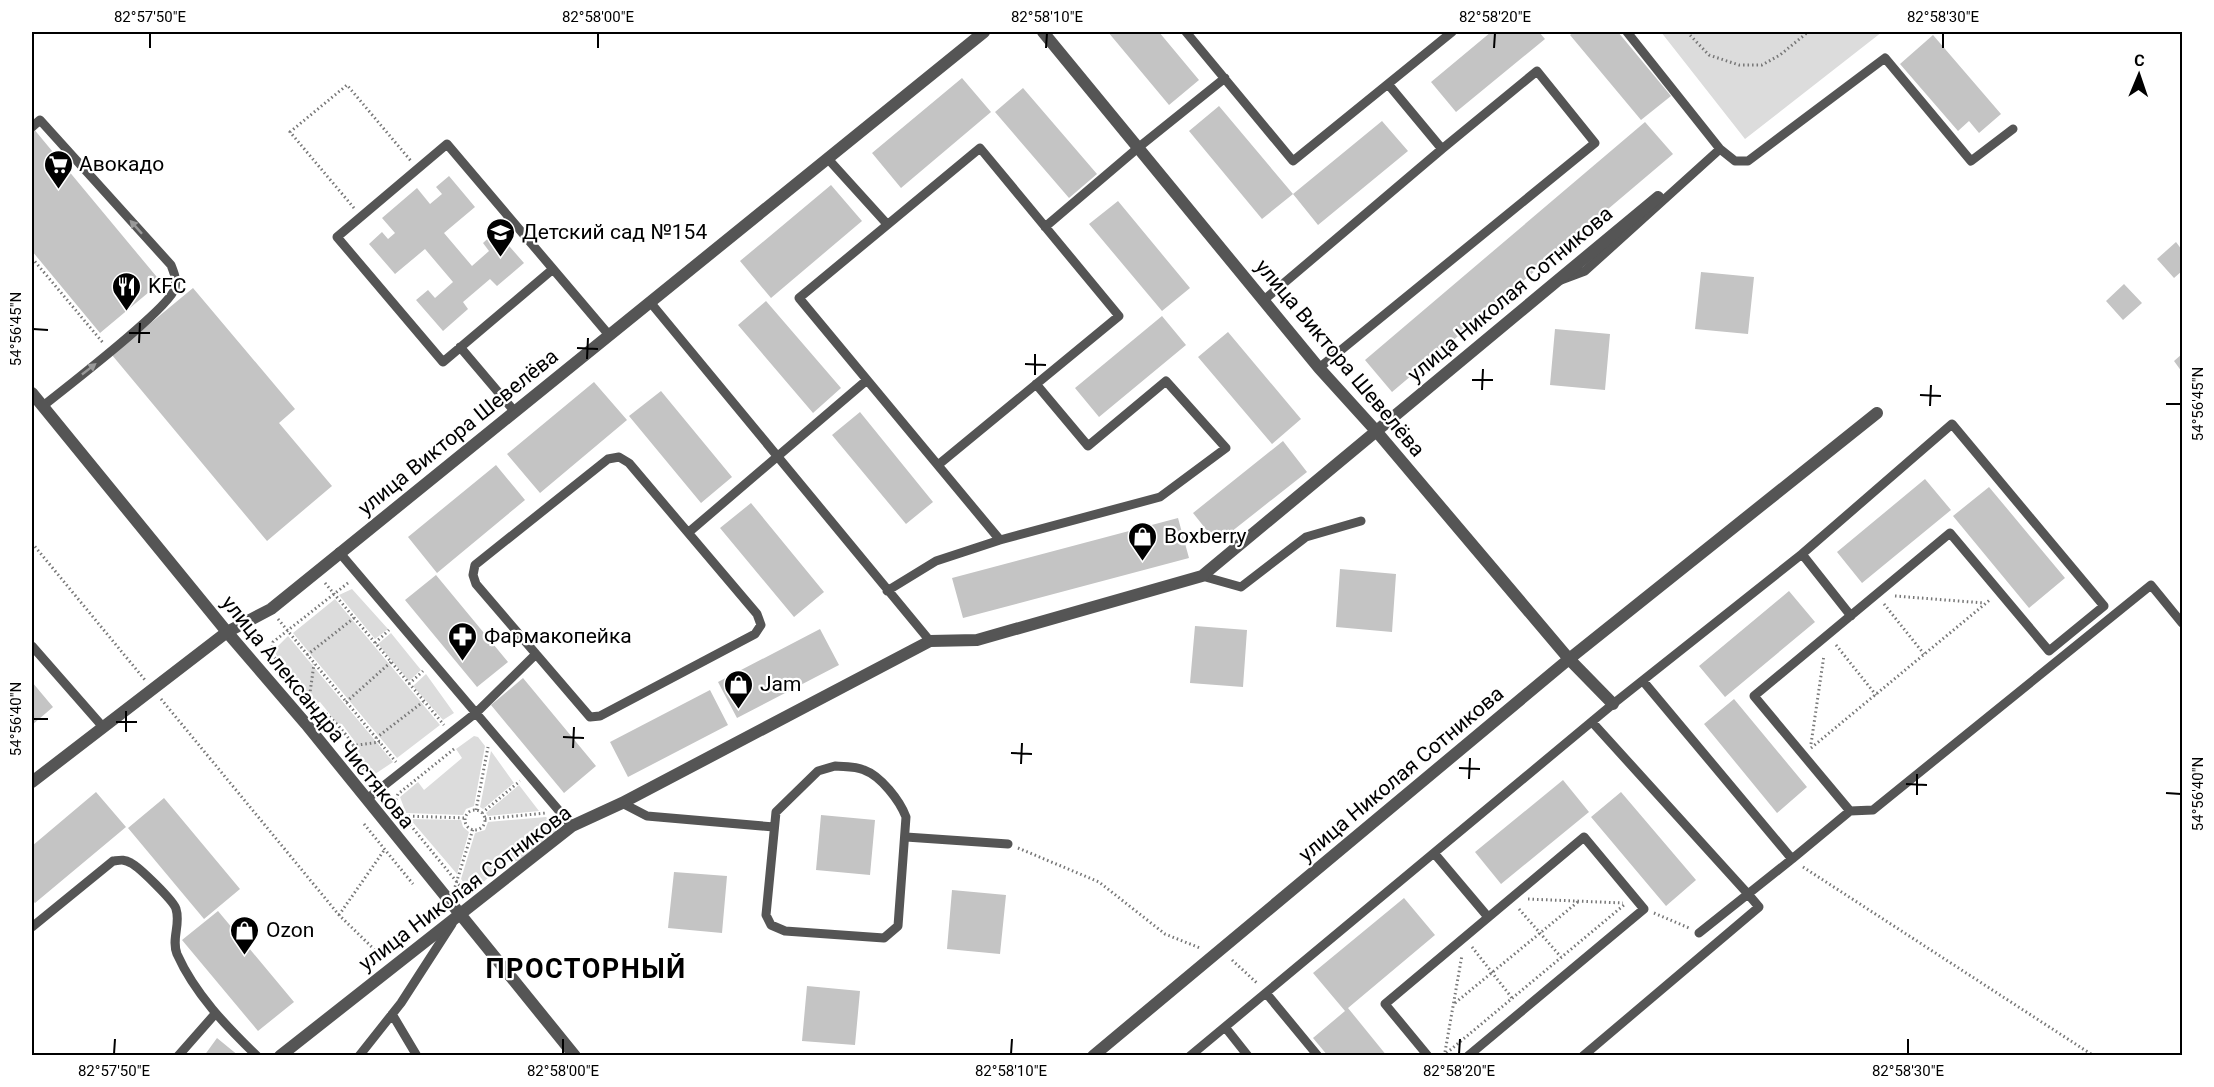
<svg xmlns="http://www.w3.org/2000/svg" width="2214" height="1087" viewBox="0 0 2214 1087" font-family="Roboto,sans-serif">
  <rect width="100%" height="100%" fill="#fff"/>
  <path fill="#dcdcdc" d="M1661 32H1882L1745 139Z
    M352 589 388 629 375 639 339 595Z
    M335 599 440 725 397 758 293 633Z
    M391 633 421 670 409 681 378 644Z
    M288 636 393 762 375 774 363 764 355 751 358 746 342 724 337 723 320 702 316 703 278 658 274 650Z
    M426 674 454 713 443 720 413 686Z
    M474 736 478 737 485 746 474 806 466 809 463 815 406 813 400 797 418 782 424 790 462 758 456 749Z
    M491 751 514 783 483 809 480 807Z
    M519 785 539 811 488 816 486 813Z
    M546 817 561 832 518 861 506 862 471 893 461 879 475 833 485 830 488 822Z
    M410 819 461 820 463 827 469 832 457 874Z"/>
  <path fill="#c4c4c4" d="M1108 32H1159L1199 80 1169 105Z
    M1491 32H1539L1545 39 1456 112 1431 82Z
    M1574 32H1618L1671 96 1641 120 1570 35Z
    M1933 35 2001 114 1979 133 1969 121 1958 131 1900 64Z
    M962 78 991 112 901 188 872 153Z
    M1023 88 1097 174 1069 198 995 112Z
    M1219 106 1293 194 1262 219 1189 131Z
    M1382 121 1408 151 1318 225 1293 194Z
    M1645 122 1673 154 1392 392 1365 360Z
    M33 128 161 282 100 333 32 251Z
    M449 176 475 207 444 233 472 266 489 251 483 243 496 231 524 263 497 286 490 279 463 302 468 309 443 331 416 300 428 290 435 298 453 282 425 249 395 274 369 244 382 232 388 239 395 233 382 218 417 188 430 204 442 194 436 187Z
    M831 185 862 221 771 298 740 261Z
    M1118 201 1190 288 1162 311 1089 224Z
    M2176 242 2182 250V271L2174 278 2157 259Z
    M1701 272 1754 277 1748 334 1695 329Z
    M2124 284 2142 303 2123 320 2106 301Z
    M193 288 295 409 279 423 332 486 267 541 112 355Z
    M766 301 841 388 813 413 738 325Z
    M1162 316 1186 345 1099 417 1075 388Z
    M1555 329 1610 334 1605 390 1550 385Z
    M1228 332 1301 419 1272 444 1198 357Z
    M2182 354V372L2174 361Z
    M594 382 627 420 540 493 507 454Z
    M661 391 732 477 701 503 629 416Z
    M860 412 933 502 906 524 832 435Z
    M1283 441 1307 472 1217 543 1193 513Z
    M496 465 525 500 437 573 408 537Z
    M1925 479 1951 510 1862 583 1837 552Z
    M1989 487 2065 578 2029 608 1953 516Z
    M751 503 824 592 794 617 720 528Z
    M1178 518 1189 558 963 618 952 578Z
    M1340 569 1396 574 1392 632 1336 627Z
    M436 575 508 662 477 687 405 600Z
    M1789 591 1815 622 1725 697 1699 666Z
    M1195 626 1247 630 1243 687 1190 683Z
    M820 629 839 665 737 718 718 682Z
    M523 678 596 766 564 793 491 705Z
    M32 682 53 707 32 725Z
    M710 690 728 725 628 777 610 742Z
    M1734 699 1807 787 1777 813 1704 724Z
    M1563 780 1589 812 1501 884 1475 852Z
    M96 792 126 827 35 903 32 900V846Z
    M1621 792 1696 880 1666 906 1591 817Z
    M164 798 240 889 204 919 128 828Z
    M821 815 875 820 870 875 816 870Z
    M674 872 727 876 722 933 668 928Z
    M952 890 1006 895 1000 954 947 949Z
    M1404 898 1435 935 1348 1008 1387 1056H1328L1313 1038 1345 1011 1313 973Z
    M218 911 294 1002 258 1031 182 940Z
    M807 986 860 991 855 1045 802 1041Z
    M217 1038 239 1056H204Z"/>
  <g fill="none" stroke-linecap="round" stroke-linejoin="round">
    <path stroke="#777" stroke-width="3" stroke-dasharray="1.5 3" stroke-linecap="butt" d="M1687 32 1709 55 1739 65H1762L1780 55 1808 32
      M354 208 290 132 347 85 411 161
      M32 258 104 344
      M32 543 145 680
      M325 583 444 725
      M348 583 273 642 271 653 314 705C322 707 346 733 351 742 356 749 351 743 353 751 354 759 366 773 374 777
      M1895 596 1984 603
      M1884 604 1924 654
      M278 619 396 762
      M375 643 389 630
      M1836 645 1876 695
      M307 655 354 618
      M409 684 423 671
      M161 699 339 915 383 958
      M309 700 314 664
      M346 702 391 662
      M376 738 423 702
      M1811 744 1824 655
      M343 747 380 742
      M1811 748 1991 599
      M454 749 398 794 395 802 403 816 465 892
      M476 810 488 747
      M465 820a10 10 0 1 1 20 0a10 10 0 1 1-20 0Z
      M482 813 520 781
      M404 816 466 818
      M485 819 546 813
      M364 824 413 884
      M1018 848 1099 882 1165 934 1200 948
      M1803 867 2094 1056
      M455 887 473 829
      M1528 899 1623 903
      M1519 909 1561 957
      M1654 913 1689 928
      M339 915 385 849
      M1472 947 1512 998
      M1232 960 1257 983
      M1455 1003 1579 901
      M32 1050 36 1056
      M1445 1052 1462 955
      M1443 1056 1624 905"/>
    <path stroke="#555" stroke-width="9" d="M1186 32 1293 161 1452 32
      M1627 32 1720 149 1735 161H1748L1885 58 1971 161 2013 129
      M32 127 40 120 171 265C174 273 177 279 175 288 170 308 65 388 43 406
      M447 144 553 269 443 362 337 237Z
      M829 160 887 224
      M1045 227 1139 147 1225 78
      M553 269 609 335
      M1561 280 1585 271 1720 149
      M1264 300 1442 149
      M650 302 930 641
      M460 347 515 412
      M1319 368 1595 143 1537 71 1442 149 1388 84
      M619 457 629 463 757 614 761 625 755 634 600 716 590 717 476 584 473 575 475 565 608 459Z
      M938 465 1119 316 980 148 799 298 1000 540
      M689 532 867 380
      M339 552 572 826
      M1802 554 1851 616
      M1202 576 1241 587 1306 537 1361 521
      M887 591 936 561 1000 540 1160 497 1226 448 1166 381 1088 446 1036 384
      M32 646 103 727
      M1592 722 1748 894 1699 933
      M835 766C845 767 855 766 864 770 881 776 900 801 906 817L898 926 884 938 785 931 771 925 766 915 776 812 818 771Z
      M367 799 477 712 536 654
      M622 803 647 816 774 827
      M1850 811 1873 810 2151 585 2182 623
      M906 837 1008 844
      M1434 853 1488 917
      M32 927 113 861C121 860 124 859 131 863 139 867 174 901 176 909 181 924 171 939 177 954 195 994 226 1026 257 1056
      M1266 993 1318 1056
      M392 1014 417 1056
      M1225 1027 1248 1056
      M178 1056 215 1014
      M359 1056 401 1003 452 924
      M1190 1056 1613 704 1802 554 1952 424 2104 606 2049 651 1950 533 1754 696 1850 811 1792 859 1643 681
      M1428 1056 1385 1004 1584 837 1644 909 1468 1056
      M1583 1056 1759 907 1748 894 1792 859"/>
    <path stroke="#555" stroke-width="12" d="M1043 32 1319 368 1377 432 1569 659 1613 704
      M280 1056 572 826 622 803 930 641 977 640 1202 576 1658 197
      M575 1056 306 724 227 632 271 609 984 32
      M1093 1056 1569 659 1877 413"/>
    <path stroke="#555" stroke-width="12" d="M32 393 227 632 32 782"/>
  </g>
  <defs><path id="oneway-solid" d="M-6-.8H1V-3.2L6.5 0L1 3.2V.8H-6Z" transform="scale(1.5)"/></defs>
  <g fill="#999">
    <use href="#oneway-solid" transform="translate(136 227) rotate(-132)"/>
    <use href="#oneway-solid" transform="translate(89 369) rotate(-38)"/>
  </g>
  <path fill="none" stroke="#000" stroke-width="2" d="M150 48V33M598 48V33M1046 48 1047 33M1494 48 1495 33M1943 48V33M33 329 48 330M129 333H150M139 343 140 323M577 348 598 349M587 359 588 338M1025 364 1046 365M1035 375V354M1472 380H1493M1482 390 1483 369M1920 395 1941 396M2166 404H2181M1930 406 1931 385M33 719H48M116 722H137M126 732V711M563 737 584 738M573 748 574 727M1011 753 1032 754M1021 764 1022 743M1459 768 1480 769M1469 779 1470 758M1906 784 1927 785M2166 793 2181 794M1917 795V774M114 1054 115 1039M563 1054V1039M1011 1054 1012 1039M1459 1054 1460 1039M1908 1054V1039"/>
  <defs>
    <symbol id="supermarket-pin" viewBox="-11 -11 22 30"><path d="M0 17L-7.5 6A9.5 9.5 0 1 1 7.5 6Z" fill="#000" stroke="#fff"/><path d="M-6-5.5h2.5l.6 2H6L4.5 2H-2.5L-4.4-4H-6ZM-1.5 3.2a1.3 1.3 0 1 0 .1 0ZM3 3.2a1.3 1.3 0 1 0 .1 0Z" fill="#fff"/></symbol>
    <symbol id="school-pin" viewBox="-11 -11 22 30"><path d="M0 17L-7.5 6A9.5 9.5 0 1 1 7.5 6Z" fill="#000" stroke="#fff"/><path d="M0-5L7-2L0 1L-7-2ZM-4 1L0 2.5L4 1V4Q0 6-4 4Z" fill="#fff"/></symbol>
    <symbol id="restaurant-pin" viewBox="-11 -11 22 30"><path d="M0 17L-7.5 6A9.5 9.5 0 1 1 7.5 6Z" fill="#000" stroke="#fff"/><path d="M-5-6h1v4h1v-4h1v4h1v-4h1v5L-1.5 .5V6h-2V.5L-5-1ZM5-6V6H3V1.5H1.5Q1.5-4 5-6Z" fill="#fff"/></symbol>
    <symbol id="shop-pin" viewBox="-11 -11 22 30"><path d="M0 17L-7.5 6A9.5 9.5 0 1 1 7.5 6Z" fill="#000" stroke="#fff"/><path d="M-5-2.5h2.3a2.7 3.5 0 0 1 5.4 0H5L5.5 6h-11ZM-1.5-2.5h3a1.5 2.3 0 0 0-3 0Z" fill="#fff"/></symbol>
    <symbol id="pharmacy-pin" viewBox="-11 -11 22 30"><path d="M0 17L-7.5 6A9.5 9.5 0 1 1 7.5 6Z" fill="#000" stroke="#fff"/><path d="M-2-6h4v4h4v4h-4v4h-4v-4h-4v-4h4Z" fill="#fff"/></symbol>
  </defs>
  <g fill-rule="evenodd">
    <use href="#supermarket-pin" x="42" y="148" width="33" height="45"/>
    <use href="#school-pin" x="484" y="216" width="33" height="45"/>
    <use href="#restaurant-pin" x="110" y="270" width="33" height="45"/>
    <use href="#shop-pin" x="1126" y="520" width="33" height="45"/>
    <use href="#pharmacy-pin" x="446" y="620" width="33" height="45"/>
    <use href="#shop-pin" x="722" y="668" width="33" height="45"/>
    <use href="#shop-pin" x="228" y="914" width="33" height="45"/>
  </g>
  <g text-anchor="middle" dominant-baseline="central" stroke-width="4.5" stroke-linejoin="round" paint-order="stroke">
    <g font-size="21" fill="#000" stroke="#fff" text-anchor="start">
      <text x="79" y="164">Авокадо</text>
      <text x="522" y="232">Детский сад №154</text>
      <text x="148" y="286">KFC</text>
      <text x="1164" y="536">Boxberry</text>
      <text x="484" y="636">Фармакопейка</text>
      <text x="760" y="684">Jam</text>
      <text x="266" y="930">Ozon</text>
    </g>
    <g font-size="21" fill="#000" stroke="#fff">
      <text transform="translate(1510 294) rotate(-40)">улица Николая Сотникова</text>
      <text transform="translate(1340 358) rotate(50)">улица Виктора Шевелёва</text>
      <text transform="translate(458 432) rotate(-39)">улица Виктора Шевелёва</text>
      <text transform="translate(318 712) rotate(51)">улица Александра Чистякова</text>
      <text transform="translate(1401 774) rotate(-40)">улица Николая Сотникова</text>
      <text transform="translate(465 888) rotate(-37)">улица Николая Сотникова</text>
    </g>
    <g font-size="27" font-weight="bold" letter-spacing="1.5" fill="#000" stroke="#fff">
      <text x="586" y="969">ПРОСТОРНЫЙ</text>
    </g>
  </g>
  <rect width="2214" height="1087" fill="none" stroke="#ffffff" stroke-width="66"/>
  <g transform="translate(2139 75) rotate(2)" stroke="#ffffff" stroke-width="4.5" paint-order="stroke">
  <path d="M0-4.5L10 22L0 15L-10 22Z" fill="#000000"/>
  <text y="-9" font-size="16" font-weight="bold" text-anchor="middle" fill="#000000">С</text>
  </g>
  <rect x="33" y="33" width="2148" height="1021" fill="none" stroke="#000" stroke-width="2"/>
  <g font-size="15" text-anchor="middle" fill="#000">
    <text x="150" y="22">82°57'50"E</text>
    <text x="598" y="22">82°58'00"E</text>
    <text x="1047" y="22">82°58'10"E</text>
    <text x="1495" y="22">82°58'20"E</text>
    <text x="1943" y="22">82°58'30"E</text>
    <text transform="translate(16 329) rotate(-90)" y="5">54°56'45"N</text>
    <text transform="translate(2198 404) rotate(-90)" y="5">54°56'45"N</text>
    <text transform="translate(16 719) rotate(-90)" y="5">54°56'40"N</text>
    <text transform="translate(2198 794) rotate(-90)" y="5">54°56'40"N</text>
    <text x="114" y="1076">82°57'50"E</text>
    <text x="563" y="1076">82°58'00"E</text>
    <text x="1011" y="1076">82°58'10"E</text>
    <text x="1459" y="1076">82°58'20"E</text>
    <text x="1908" y="1076">82°58'30"E</text>
  </g>
</svg>
